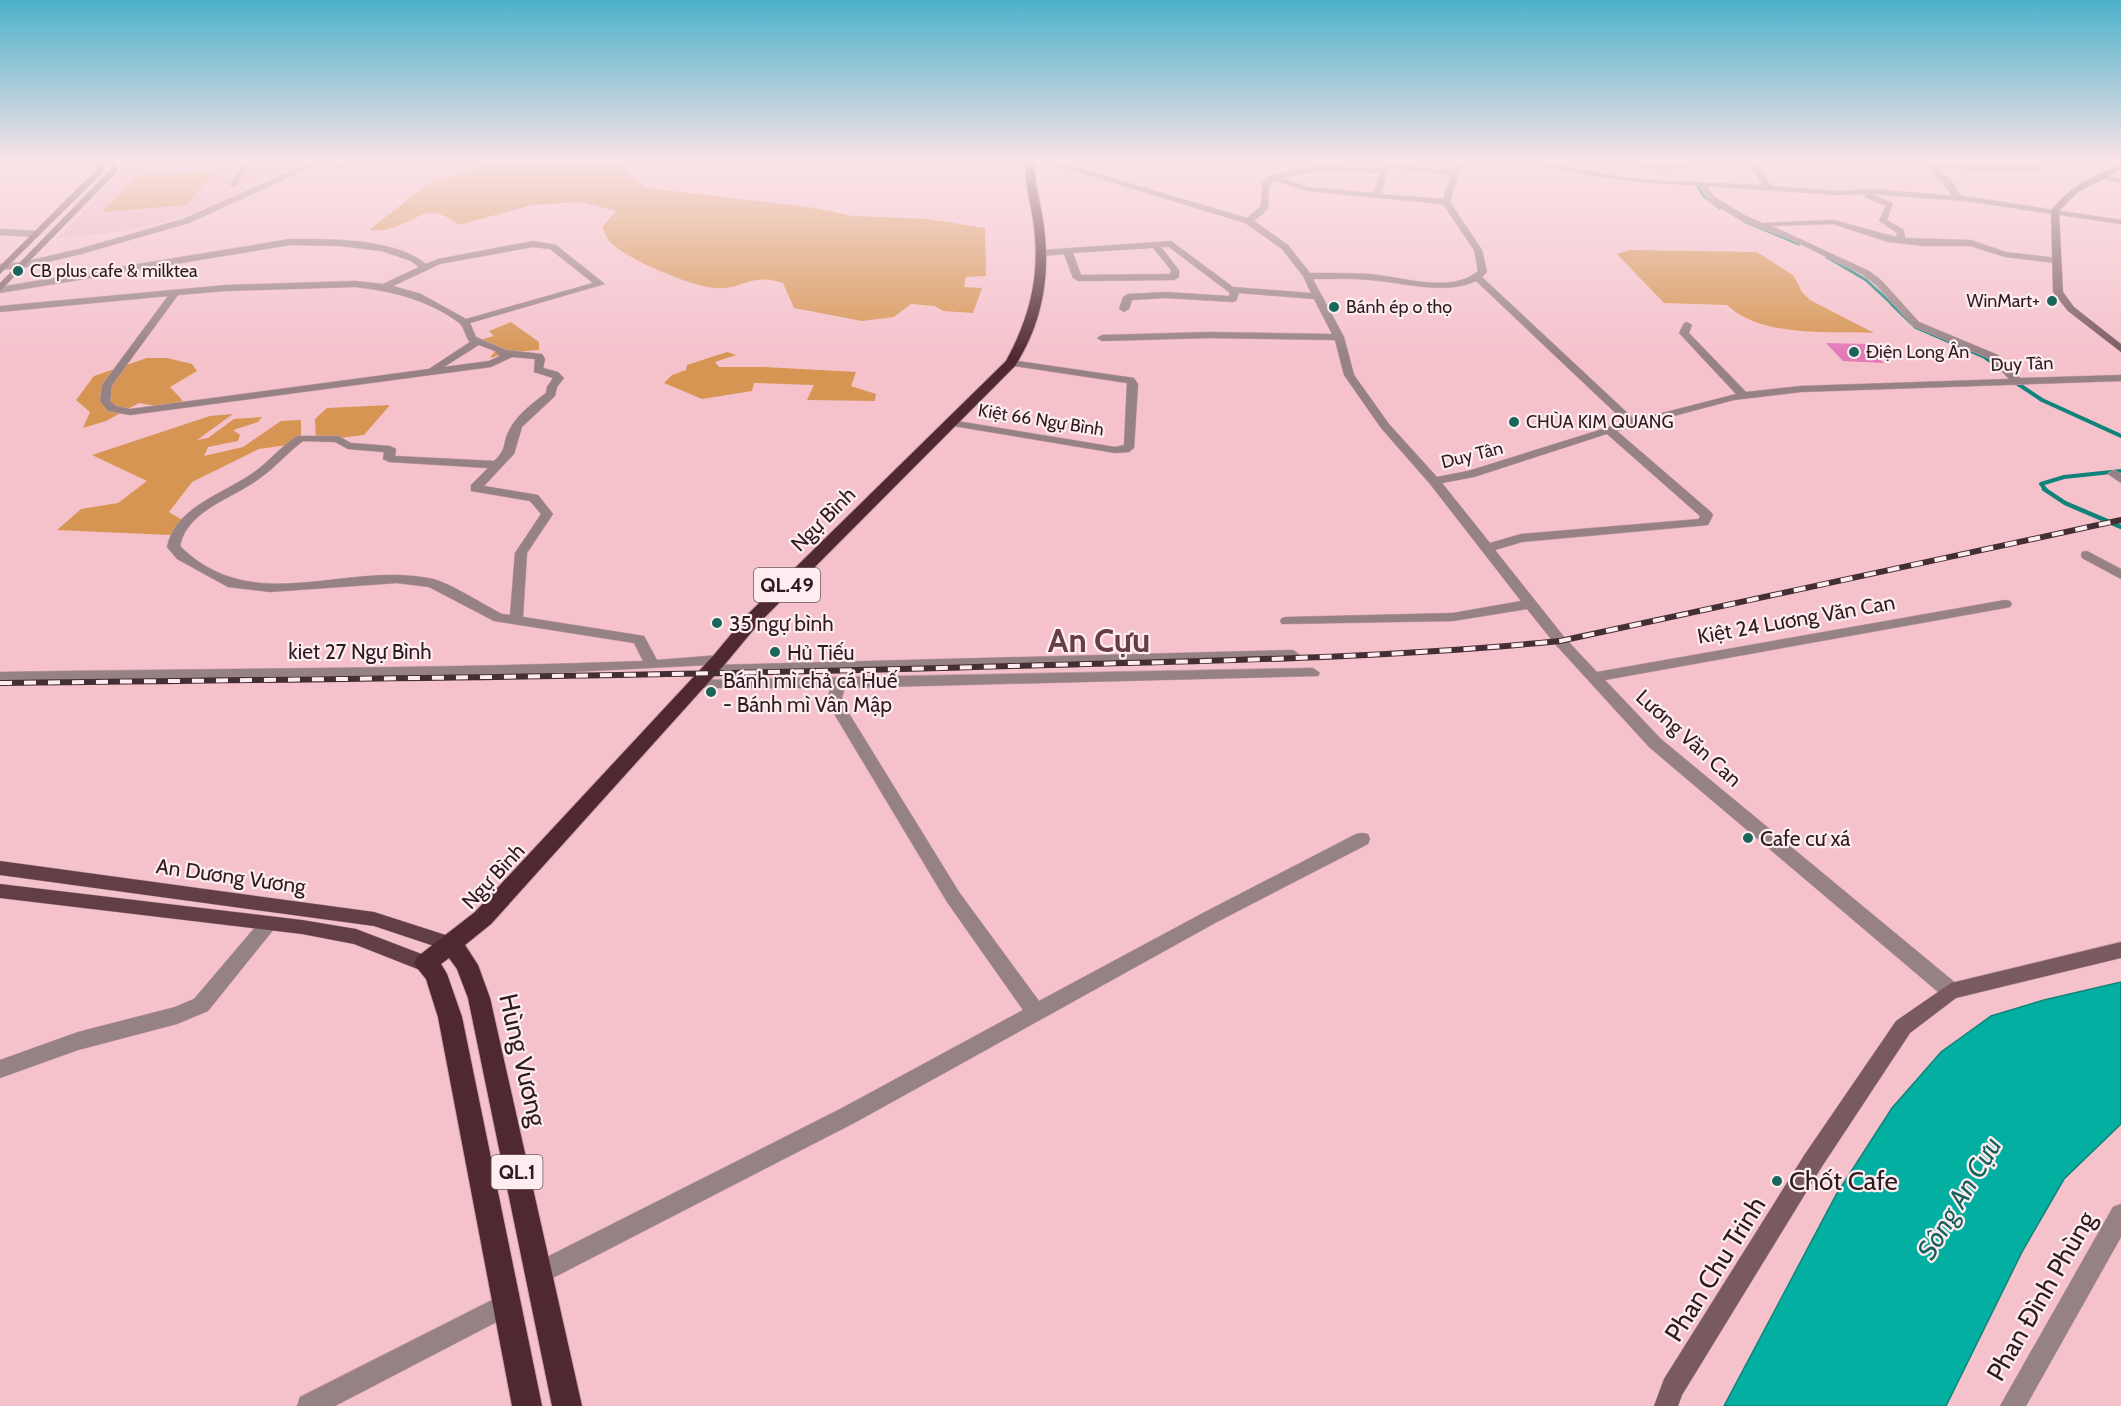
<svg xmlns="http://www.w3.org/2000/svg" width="2121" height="1406" viewBox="0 0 2121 1406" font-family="Cabin,sans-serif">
  <rect width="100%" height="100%" fill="#f5c2cc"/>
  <path fill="#ebb2be" d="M134 160H310L189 215 124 231 58 238Z"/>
  <path fill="#d69553" d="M499 160H624L630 175 646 188 809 207 853 216 927 219 985 228 986 276 966 277 964 287 982 288 973 313 943 311 935 306 911 304 894 317 862 321 794 308 783 283C751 272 742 290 716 288 692 287 629 260 611 243 607 239 605 232 602 227L616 211 581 202 532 205 459 225C426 199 418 222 388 229 382 231 375 230 369 230L428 184Z
    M1597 160H1696L1698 164C1674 178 1624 164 1597 160Z
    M216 170 187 205 102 212 136 176Z
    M1629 250 1757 252 1794 276 1802 292 1810 300 1874 333C1828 331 1762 338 1727 305L1664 303 1617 254Z
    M511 322 539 342V350L510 352 490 358 495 351 484 345 483 339 494 336 489 331Z
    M727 352 736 355 715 362 719 367H764L856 372 851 386 876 394 875 401 807 400 814 385 754 383 752 391 702 399 664 383 672 375 686 370 687 365Z
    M147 358H167L192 364 197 371 170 387 183 401 162 407 139 403 106 421 83 428 90 412 76 400 94 376Z
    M390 405 364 435 316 441 315 419 327 408Z
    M233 414 197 440 208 438 234 419 262 417 258 422 233 430 240 435 238 441 208 447 204 456 243 447 281 421 301 420V443L259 449 192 482 169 512 184 521 170 535 57 530 81 509 118 503 147 481 92 455 210 416Z"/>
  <path fill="#03afa0" stroke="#10837a" stroke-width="1.5" d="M2121 982V1124L2064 1179 2023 1250 1946 1406H1724L1836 1195 1892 1108 1941 1052 1991 1016 2044 1000Z"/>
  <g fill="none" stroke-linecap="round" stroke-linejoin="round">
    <path stroke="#10837a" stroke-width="3" d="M1698 187 1704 196 1720 208
      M1744 221 1799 244
      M1827 257 1866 280 1894 306"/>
    <path stroke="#10837a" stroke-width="4" d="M1892 304 1916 327 1985 357 1999 367
      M2012 380 2042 400 2121 436
      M2046 490 2041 484 2064 477 2121 471"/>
    <path stroke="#10837a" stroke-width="4.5" d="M2044 489 2065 503 2121 527"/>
  </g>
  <path fill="#e279b8" d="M1826 343 1867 344 1884 363 1843 361Z"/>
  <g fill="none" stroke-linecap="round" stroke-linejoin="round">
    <defs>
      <path id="street" d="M247 160H255L235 186H229Z
        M316 160H327L189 223 81 254 23 268 0 270V264L23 262 79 249 183 219Z
        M350 160H361L344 169 337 167Z
        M1038 160H1051L1247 218 1261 206 1262 183 1270 175 1320 166 1379 169 1390 164 1453 171 1462 160H1470L1459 173 1450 202 1482 250 1487 272 1482 277 1635 420 1736 394 1679 333 1684 323 1687 322 1692 325 1689 333 1746 392 1801 386 2009 379 1990 359 1913 326 1876 285 1863 275 1792 240 1740 220 1709 201 1699 185C1643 185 1591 176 1537 165L1533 167 1493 160H1537L1620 177 1661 181 1762 185 1748 160H1756L1771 186 1838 191 1874 189 1952 196C1944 181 1931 174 1921 160L1980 167 2040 166 2043 170 1980 171 1933 166 1951 179 1959 194 1963 196 2121 220V224L1965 201 1871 194 1893 203 1887 220 1904 230 1905 238 1971 240 2006 252 2058 258 2059 260 2055 263 2005 257 1970 246H1924L1888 242 1833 224 1772 226 1869 271 1882 281 1919 322 1998 355 2020 378 2121 375V381L1801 392 1734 400 1617 431 1711 512 1713 515 1708 525 1522 542 1495 550 1565 638 1597 672 2005 600 2010 601 2012 604 2010 607 2005 608 1605 680 1661 739 1958 985 1961 991 1958 997 1951 999 1944 997 1649 747 1555 644 1527 609 1453 621 1282 624 1280 621 1282 618 1287 617 1453 613 1521 601 1430 484 1381 428 1344 375 1335 340 1209 338 1102 341 1097 338 1102 335 1209 332 1332 334 1314 299 1239 293 1236 301 1233 302 1166 298 1132 300 1129 309 1124 312 1119 309 1123 297 1128 294 1166 292 1229 296 1230 293 1169 247H1161L1179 270V277L1174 280 1078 281 1073 278 1064 254 1043 256 1039 253 1043 250 1171 241 1233 287 1311 293 1303 276 1282 249 1245 223ZM1391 168 1451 175 1443 199 1381 194 1387 171ZM1320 171 1380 173 1374 193 1308 187 1282 178ZM1276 181 1307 191 1443 204 1474 250 1478 271C1451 294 1402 277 1370 274 1350 273 1330 273 1310 273L1288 245 1254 221 1268 209 1269 186ZM1707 186 1838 195 1865 194V197L1886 206 1879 221 1897 233 1896 237 1834 220 1763 223 1746 216 1715 197ZM1153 248 1171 270 1170 274 1081 275 1073 253ZM1313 279C1332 279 1351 278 1369 280 1403 282 1444 296 1476 281L1625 422 1468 471 1437 477 1389 424 1354 375 1344 337ZM1607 434 1700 516 1699 519 1521 534 1490 543 1442 483 1474 477Z
        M2103 175 2121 179V183L2100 179Z
        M0 229 37 231 41 234 37 237 0 235Z
        M290 239C330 239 394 238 426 264L438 259 533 241 556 245 605 284 470 323 476 337 506 350 542 354 545 359 543 368 558 372 564 378 557 387 555 396 522 427 514 454 484 486 538 495 553 514 527 553 523 617 644 636 657 660 719 655 726 660 724 663 713 665 1293 650 1300 655 1293 660 783 673 710 675 703 670 709 665 476 677 338 676 0 682V672C214 668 429 669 643 661L634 643 494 621 429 587 397 583 270 592 228 587 177 559 167 547C175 508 220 495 250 475 267 464 280 447 297 436H338L351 443 390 446 396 449 395 456 494 461C509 447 501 443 511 427 519 413 533 403 546 393L547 387 553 378 534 372 535 359 512 357 491 367 130 415 108 411 100 401 102 385 168 296 0 312V306L226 285 355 281 383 284 419 267 411 261 382 251 340 246 290 245 0 293V287ZM533 247 550 249 593 283 466 319 421 294 393 286 440 264ZM355 287C392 291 428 300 458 322 465 327 465 337 470 342L429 369 130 409 116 406 110 401 112 385 178 295 226 291ZM479 345 495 351 500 356 489 361 444 367ZM303 441 335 442 348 449 384 452 383 459 389 462 488 468 471 485V491L530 501 541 514 515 553 510 615 502 614C484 605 452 584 433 579 347 560 253 619 180 546 187 510 234 498 260 478 276 467 288 452 303 441Z
        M1011 360 1134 378 1138 384 1134 448 1129 452 1115 453 947 425V421L951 420 1115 447 1124 445 1127 383 1007 365V361Z
        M2114 470 2121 474V483L2108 474Z
        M2087 551 2121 569V579L2082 558 2081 555 2082 552Z
        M1313 668 1320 673 1318 676 845 688 842 698 845 707 959 892 1039 1001 1203 913 1356 834 1362 833 1368 834 1370 839 1368 844 1215 923 856 1122 547 1281 539 1284 531 1281 528 1273 531 1265 842 1108 1023 1010 947 902 830 707 828 698 830 688H698L691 683 693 680Z
        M268 917 274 919 277 924 274 929 208 1011 177 1024 78 1050 0 1078V1060L78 1032 175 1007 194 999 262 919Z
        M2121 1204V1237L2026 1406H2000L2113 1207Z
        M508 1292 516 1296 520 1304 516 1312 335 1406H297L300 1397Z"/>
      <path id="secondary" d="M82 160H93L105 166 102 173 0 274V266L96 170 97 167Z
        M106 160 117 161V172L0 291V283L110 170V164Z
        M2121 165V170L2078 192 2059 211 2063 292 2074 307 2121 344V352L2068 311 2053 292 2051 211C2067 188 2095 174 2121 165Z
        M2121 942V958L1956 998 1910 1033 1821 1168 1682 1395 1678 1406H1654L1664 1379 1805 1154 1896 1021 1951 983Z"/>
      <path id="primary" d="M0 861 374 912 458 939 461 944 458 949 452 952 374 926 0 875Z
        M0 884 302 920 356 929 432 958 434 964 432 970 425 972 354 944 302 934 0 898Z"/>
      <path id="highway" d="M1026 160H1034C1034 181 1040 200 1043 220 1051 271 1044 321 1015 366L760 622 725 664 491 924 465 945 478 965 490 998 582 1406H552L468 998 457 969 449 958 441 964 447 974 462 1017 542 1406H512L438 1017 426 979 414 964 417 957 475 912 713 656 748 614 1006 361C1031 315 1041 272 1033 220 1030 200 1024 181 1026 160Z"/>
    </defs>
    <use href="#street" stroke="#cda1aa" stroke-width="1"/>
    <use href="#secondary" stroke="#cda1aa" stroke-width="1"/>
    <use href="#primary" stroke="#cda1aa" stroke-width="1"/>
    <use href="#highway" stroke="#cda1aa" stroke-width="2"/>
    <use href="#street" fill="#968185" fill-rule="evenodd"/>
    <use href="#secondary" fill="#785a60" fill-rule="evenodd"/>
    <use href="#primary" fill="#623f47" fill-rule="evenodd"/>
    <use href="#highway" fill="#4f2832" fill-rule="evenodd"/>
    <defs>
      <path id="rail" d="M0 683C337 679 674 676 1012 666 1195 661 1378 659 1560 641L2121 520"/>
    </defs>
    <use href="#rail" stroke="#442e33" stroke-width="6"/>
    <use href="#rail" stroke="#feedf0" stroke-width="4" stroke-dasharray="12" stroke-linecap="butt"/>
  </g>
  <linearGradient id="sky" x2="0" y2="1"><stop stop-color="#4cb2cb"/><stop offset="0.45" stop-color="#fae4e8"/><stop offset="1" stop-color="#fae4e8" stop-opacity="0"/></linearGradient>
  <rect width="2121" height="357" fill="url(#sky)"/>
  <g fill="#1a655c" stroke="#feedf0" stroke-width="2">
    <circle cx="18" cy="271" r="6"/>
    <circle cx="2052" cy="301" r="6"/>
    <circle cx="1334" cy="307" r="6"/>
    <circle cx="1854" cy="352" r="6"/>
    <circle cx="1514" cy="422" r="6"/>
    <circle cx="717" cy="623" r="6"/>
    <circle cx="775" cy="652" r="6"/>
    <circle cx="711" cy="692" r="6"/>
    <circle cx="1748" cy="838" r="6"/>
    <circle cx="1777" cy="1181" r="6"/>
  </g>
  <g text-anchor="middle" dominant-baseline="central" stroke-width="4.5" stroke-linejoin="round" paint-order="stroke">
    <g font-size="18" fill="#2e1b20" stroke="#feedf0" text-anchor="start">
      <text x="30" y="271">CB plus cafe &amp; milktea</text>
      <text x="2040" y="301" text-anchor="end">WinMart+</text>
      <text x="1346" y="307">Bánh ép o thọ</text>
      <text x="1866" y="352">Điện Long Ân</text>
      <text x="1526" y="422">CHÙA KIM QUANG</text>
    </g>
    <g font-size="18" fill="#2e1b20" stroke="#feedf0">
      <text transform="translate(2022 364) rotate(-2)">Duy Tân</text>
      <text transform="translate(1041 420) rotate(9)">Kiệt 66 Ngự Bình</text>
      <text transform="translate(1472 455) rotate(-14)">Duy Tân</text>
    </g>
    <g fill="#feedf0" stroke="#6c5a5e" stroke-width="1.5">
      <rect x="754" y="568" width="66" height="34" rx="4.5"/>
      <rect x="491.5" y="1155" width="51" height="34" rx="4.5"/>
    </g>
    <g font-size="20" font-weight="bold" fill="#2e1b20">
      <text x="787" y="585">QL.49</text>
      <text x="517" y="1172">QL.1</text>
    </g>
    <g font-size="21" fill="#2e1b20" stroke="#feedf0">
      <text transform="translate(823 519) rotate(-45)">Ngự Bình</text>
      <text transform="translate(1796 619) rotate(-10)">Kiệt 24 Lương Văn Can</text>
      <text x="360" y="651">kiet 27 Ngự Bình</text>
      <text transform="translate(1689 738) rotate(42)">Lương Văn Can</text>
      <text transform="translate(231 876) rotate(8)">An Dương Vương</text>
      <text transform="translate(493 876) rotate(-47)">Ngự Bình</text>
    </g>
    <g font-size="21" fill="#2e1b20" stroke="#feedf0" text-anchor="start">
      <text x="729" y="623">35 ngự bình</text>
      <text x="787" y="652">Hủ Tiếu</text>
      <text x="723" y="680">Bánh mì chả cá Huế<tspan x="723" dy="24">- Bánh mì Vân Mập</tspan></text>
      <text x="1760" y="838">Cafe cư xá</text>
    </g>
    <g font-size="26" fill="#2e1b20" stroke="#feedf0">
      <text transform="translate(523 1060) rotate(77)">Hùng Vương</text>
      <text transform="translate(1715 1269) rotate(-58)">Phan Chu Trinh</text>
      <text transform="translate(2041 1296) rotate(-60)">Phan Đình Phùng</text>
    </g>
    <g font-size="26" fill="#2e1b20" stroke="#feedf0" text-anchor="start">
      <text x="1789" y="1181">Chốt Cafe</text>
    </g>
    <g font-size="27" font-style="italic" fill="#166159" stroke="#feedf0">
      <text transform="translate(1959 1198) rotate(-59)">Sông An Cựu</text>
    </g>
    <g font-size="33" font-weight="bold" fill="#673d47" stroke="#feedf0">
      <text x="1099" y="640">An Cựu</text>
    </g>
  </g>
</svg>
